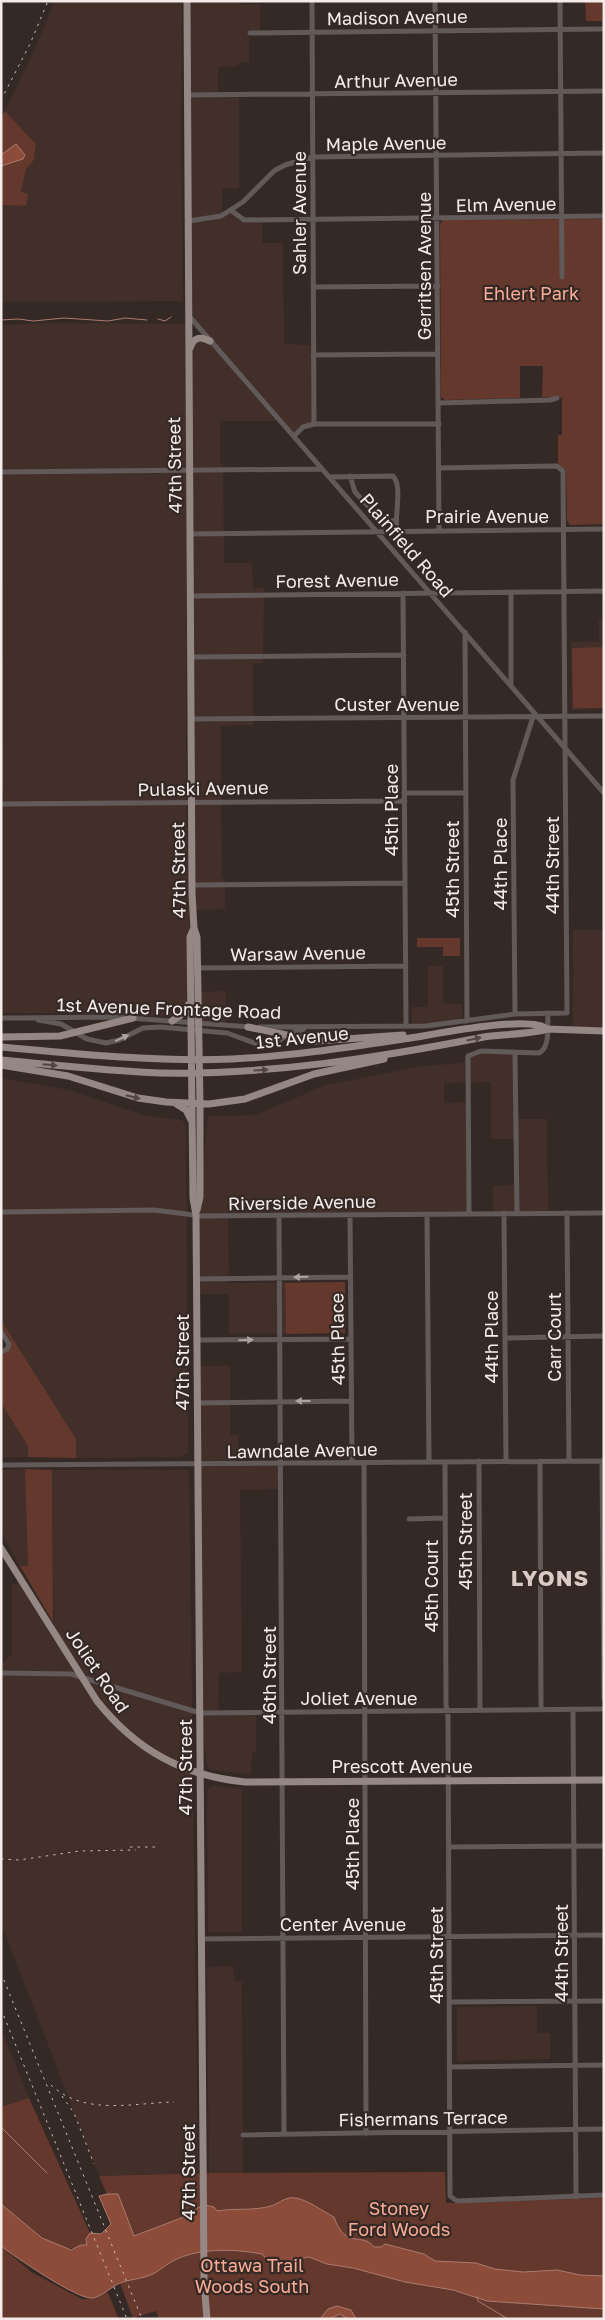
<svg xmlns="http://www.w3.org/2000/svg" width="605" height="2320" viewBox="0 0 605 2320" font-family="'Golos Text',sans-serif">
  <rect width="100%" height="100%" fill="#352925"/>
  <path fill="#422f2a" d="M54 1H182L181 145 183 301 1 302V205L26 206 21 192 26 169 34 160 36 144 5 111 44 29Z
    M189 1H241V5L260 4V32L249 33V63L239 62 238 66 218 67V94L189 93Z
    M189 96H239V188L222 189V215L190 220Z
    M232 212 239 220 262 221V243H283L284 344 312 345V423L294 434 190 315V222L209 221Z
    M57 323 187 324 186 796 190 928 186 1002 180 1012 170 1017 65 1013H1V325Z
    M199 341 210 342 279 421H220V463L223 464 224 563H252L253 588H264L263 663H253V725L221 726V801H193L191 352 193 346Z
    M599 620H604V709L572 710 571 642H599Z
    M193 803H221L222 878 225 879V909L195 910Z
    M573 930H604V1029L573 1028Z
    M428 966H443V1003L462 1004 463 1021 412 1025V1007H428Z
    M226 991V1024L200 1022V992Z
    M467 1053 516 1054V1119H547L548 1214 493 1213V1186L514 1185V1139H491V1082L444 1083V1103L466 1102 467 1213 228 1215 229 1283 345 1282V1333L229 1334V1294H197L198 1215 208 1116 256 1115 323 1086 422 1066 463 1063Z
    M1 1078 69 1090 146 1116 182 1120 186 1125 188 1453 180 1457 76 1458V1439L1 1320Z
    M198 1366H230V1435H238V1462H280V1489L240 1490 242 1672 219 1673 218 1712H201Z
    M1 1403 28 1446V1457L1 1458Z
    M25 1469 28 1566H20L1 1532V1470Z
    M52 1470H189L198 2173 99 2176 1 1923V1665L12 1653V1585L21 1582 54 1633Z
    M201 1714H256V1751L252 1752 251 1775 210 1769 207 1766Z
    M213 1785 242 1789V1932H208L207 1790Z
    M233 1966 234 1981 242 1982 243 2173H209L207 1967Z
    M537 2006V2033H550V2059L457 2061V2007Z
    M1 2029 29 2098 5 2107H1Z"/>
  <path fill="#64382c" d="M585 1H593V3L595 1H602V21H586Z
    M5 111 36 144 34 160 26 169 21 192 28 194 26 206 1 205V117Z
    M604 219V524L570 525 567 520 566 470 558 463V435H562V398L542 397 543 366H520V398L445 400 441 397 440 224 443 220Z
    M2 477 3 790H1Z
    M604 647V708H573L572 648Z
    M417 938H460V956H443V947H417Z
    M345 1282V1333L286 1334 285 1283Z
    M1 1320 76 1439V1458L28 1457V1446L1 1403V1355C23 1341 1 1336 1 1320Z
    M25 1469 52 1470 53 1622 20 1566H28Z
    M29 2098 95 2244C88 2245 71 2249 68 2249 49 2246 14 2219 1 2204V2107Z
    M445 2172 446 2203 604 2198V2319H159L156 2311 133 2318 120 2283 142 2277 99 2176 209 2173Z
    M1 2246 31 2272 82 2299H90L107 2291 119 2319H1Z"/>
  <path fill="#8d4b3a" stroke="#ac7b6f" d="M16 144 25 155 23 159 1 166V155Z
    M107 2194H118L134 2236 189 2215 197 2208 205 2205 214 2207 217 2211C234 2208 254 2211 271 2206 280 2203 286 2196 296 2198 310 2201 322 2211 334 2217 346 2251 362 2231 374 2247H381L385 2244 424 2254 435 2261 476 2263 495 2269 523 2272 557 2270 580 2275 604 2276V2309L487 2301 453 2290 405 2282 353 2268 327 2264 309 2257 275 2264 269 2262 262 2254C235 2249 204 2248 179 2258 169 2262 162 2269 153 2274 143 2279 130 2279 120 2283 111 2287 102 2296 93 2298 79 2301 14 2256 1 2246V2204L42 2238 71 2250 81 2245H87L86 2239 90 2233 101 2234 111 2224 99 2196Z
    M337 2306 351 2310 356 2319H348L340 2314 329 2319H320L328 2309Z"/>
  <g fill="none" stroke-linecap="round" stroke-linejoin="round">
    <path stroke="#ac7b6f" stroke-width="1" d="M158 319 165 321 171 317
      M1 320 19 319 33 321 64 318 108 321 125 318 147 320
      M1 2127 47 2173
      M477 2296 478 2301 508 2319"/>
    <path stroke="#615a59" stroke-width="5" d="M312 1 314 424
      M435 1 439 530
      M560 1 562 277
      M250 33 604 29
      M188 95 604 91
      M232 211 244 220 604 216
      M189 221 221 216 243 202 274 171 285 165 312 157 604 153
      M313 287 438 286
      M189 316 604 793
      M313 355 438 354
      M439 403 550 400 557 398
      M294 436 303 427 314 424H439
      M1 472 322 469
      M350 476 355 492 381 520 395 521
      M329 477 393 476C403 486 394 517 397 530
      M190 534 604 529
      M511 592V684
      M403 593 406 1026
      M190 596 604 591
      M465 632 467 1021
      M190 657 404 655
      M191 719 604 716
      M404 793H466
      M1 804 405 801
      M192 885 405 883
      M196 968 406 966
      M515 1014 513 780 533 717
      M1 1018H14
      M13 1018 116 1017 251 1027
      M38 1020 61 1024 87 1039 106 1043 119 1040 143 1028 160 1027 227 1033 263 1046 274 1044 291 1033 304 1029
      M259 1027 426 1026 515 1014 567 1013 563 471 557 466 439 468
      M515 1053 517 1213
      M1 1212 154 1210 202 1216 604 1213
      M504 1213 506 1461
      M567 1213 569 1461
      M427 1214 429 1462
      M469 1214 468 1056 481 1051 539 1053C551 1047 547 1025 548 1013
      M279 1215 284 2134
      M350 1215 352 1463
      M197 1279 350 1277
      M1 1331 9 1344 7 1349 1 1352
      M505 1338 604 1336
      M197 1340 351 1339
      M197 1403 352 1401
      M479 1461 480 1710
      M540 1461 541 1709
      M602 1461 604 1699
      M445 1462 446 1705 448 1716 450 2196 457 2201 604 2195
      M364 1463 366 2134
      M1 1465 604 1461
      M409 1519 445 1518
      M1 1673 71 1674 200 1713 604 1709
      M573 1709 576 2197
      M449 1847 604 1846
      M201 1939 604 1935
      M450 2002 604 2001
      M450 2067 604 2065
      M243 2135 604 2129"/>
    <path stroke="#958884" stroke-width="7" d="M187 1 192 894 194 928 197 937 200 1103V1197L197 1210
      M190 348C194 337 200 336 210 341
      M194 928 190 937 193 1198 196 1215 204 2282 207 2319
      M172 1021 184 1013 188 1005
      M248 1027 316 1041 403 1035
      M1 1037 60 1036 133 1018
      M1 1047C78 1054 155 1062 232 1059 294 1056 356 1046 417 1037 440 1033 531 1015 547 1029L604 1031
      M1 1060C54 1065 107 1071 160 1073 269 1075 377 1058 484 1037 496 1035 541 1033 547 1029
      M1 1065 68 1076 138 1098 166 1102 209 1104 245 1099 314 1074 384 1059
      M175 1103 186 1110 191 1120
      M1 1548 97 1701C136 1750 183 1776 245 1782L604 1780"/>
    <path stroke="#c4bab8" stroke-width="1" stroke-dasharray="2.5 5" stroke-linecap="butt" d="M1 100 30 44 48 1
      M130 1847H158
      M1 1859 19 1860 80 1851 136 1850
      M1 1973 142 2319
      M1 2009 127 2319
      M51 2085C84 2116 133 2103 174 2102
      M62 2096 74 2113 94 2164"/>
  </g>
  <defs><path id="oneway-solid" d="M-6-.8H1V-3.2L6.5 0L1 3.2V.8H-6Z" transform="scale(1.25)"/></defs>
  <g fill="#aba3a2">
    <use href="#oneway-solid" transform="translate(122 1038) rotate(-25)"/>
    <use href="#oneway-solid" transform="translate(301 1277) rotate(179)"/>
    <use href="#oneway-solid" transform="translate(246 1340) rotate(-1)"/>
    <use href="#oneway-solid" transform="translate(303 1401) rotate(180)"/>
  </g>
  <g fill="#524642">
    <use href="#oneway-solid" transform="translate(474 1039) rotate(-12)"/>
    <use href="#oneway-solid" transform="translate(50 1065) rotate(5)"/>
    <use href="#oneway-solid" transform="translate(261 1070) rotate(-4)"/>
    <use href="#oneway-solid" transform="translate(133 1097) rotate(14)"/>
  </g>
  <g text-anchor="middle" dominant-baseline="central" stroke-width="4.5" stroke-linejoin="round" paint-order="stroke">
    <g font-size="18" fill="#f5ecea" stroke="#352925">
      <text transform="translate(397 17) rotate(-1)">Madison Avenue</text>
      <text transform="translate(396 80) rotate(-1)">Arthur Avenue</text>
      <text transform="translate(386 143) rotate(-1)">Maple Avenue</text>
      <text transform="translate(506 204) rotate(-1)">Elm Avenue</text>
      <text transform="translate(299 213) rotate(-90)">Sahler Avenue</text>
      <text transform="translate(424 266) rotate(-90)">Gerritsen Avenue</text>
      <text transform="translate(174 465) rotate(-91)">47th Street</text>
      <text x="487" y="516">Prairie Avenue</text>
      <text transform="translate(407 545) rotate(49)">Plainfield Road</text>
      <text transform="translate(337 580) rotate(-1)">Forest Avenue</text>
      <text x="397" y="704">Custer Avenue</text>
      <text transform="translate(203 788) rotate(-1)">Pulaski Avenue</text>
      <text transform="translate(391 810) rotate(-90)">45th Place</text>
      <text transform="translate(500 864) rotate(-90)">44th Place</text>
      <text transform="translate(552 865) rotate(-90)">44th Street</text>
      <text transform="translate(452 869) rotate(-90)">45th Street</text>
      <text transform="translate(178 870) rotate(-91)">47th Street</text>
      <text transform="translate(298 953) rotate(-1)">Warsaw Avenue</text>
      <text transform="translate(169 1008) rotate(2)">1st Avenue Frontage Road</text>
      <text transform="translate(302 1037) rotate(-6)">1st Avenue</text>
      <text transform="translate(302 1202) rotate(-1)">Riverside Avenue</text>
      <text transform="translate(491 1337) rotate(-90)">44th Place</text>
      <text transform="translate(554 1337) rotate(-90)">Carr Court</text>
      <text transform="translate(337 1339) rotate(-91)">45th Place</text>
      <text transform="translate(182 1362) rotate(-90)">47th Street</text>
      <text transform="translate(302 1450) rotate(-1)">Lawndale Avenue</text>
      <text transform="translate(465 1541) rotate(-90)">45th Street</text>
      <text transform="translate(431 1586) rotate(-90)">45th Court</text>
      <text transform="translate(98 1670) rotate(56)">Joliet Road</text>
      <text transform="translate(269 1675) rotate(-90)">46th Street</text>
      <text x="359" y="1698">Joliet Avenue</text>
      <text x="402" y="1766">Prescott Avenue</text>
      <text transform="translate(185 1767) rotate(-90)">47th Street</text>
      <text transform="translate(352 1844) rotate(-90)">45th Place</text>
      <text x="343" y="1924">Center Avenue</text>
      <text transform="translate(561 1953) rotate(-90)">44th Street</text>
      <text transform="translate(436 1955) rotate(-90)">45th Street</text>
      <text transform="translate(423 2118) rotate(-1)">Fishermans Terrace</text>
      <text transform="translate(188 2172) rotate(-90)">47th Street</text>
    </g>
    <g font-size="18" fill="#fbac97" stroke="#352925">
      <text x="531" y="293">Ehlert Park</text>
      <text x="399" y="2208">Stoney<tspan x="399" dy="21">Ford Woods</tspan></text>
      <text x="252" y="2265">Ottawa Trail<tspan x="252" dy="21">Woods South</tspan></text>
    </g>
    <g font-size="22" font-weight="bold" letter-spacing="1" fill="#dbcac5" stroke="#352925">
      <text x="550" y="1577">LYONS</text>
    </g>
  </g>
  <rect width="605" height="2320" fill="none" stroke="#f5ecea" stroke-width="5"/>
</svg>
